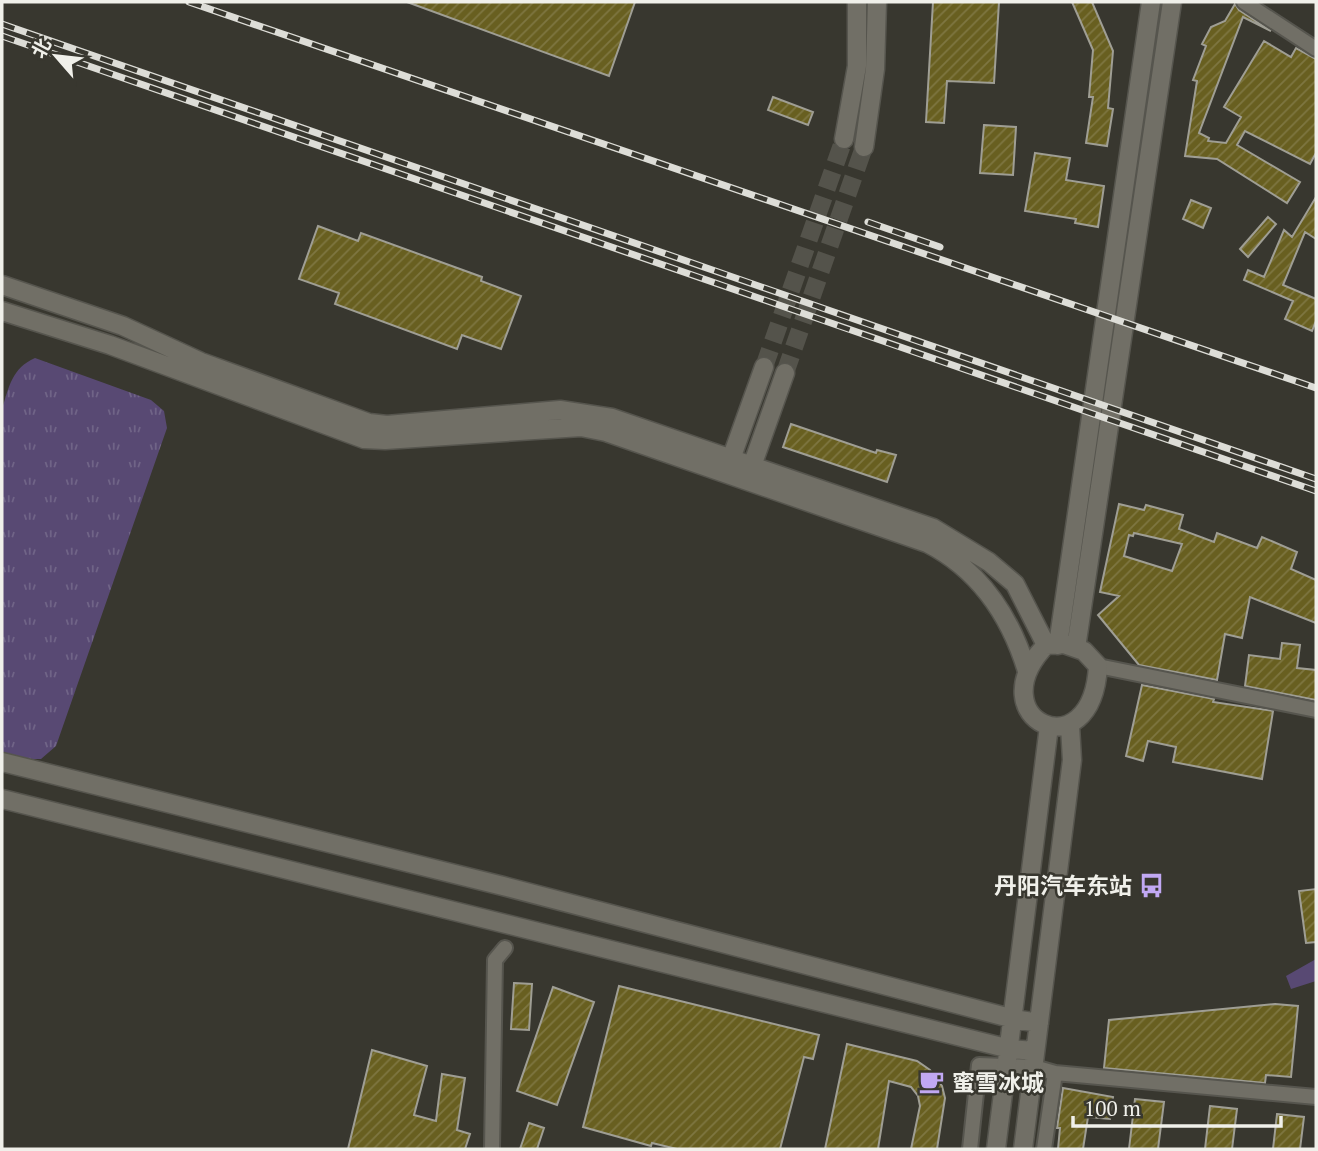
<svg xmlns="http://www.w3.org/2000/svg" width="1318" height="1151" viewBox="0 0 1318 1151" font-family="'PT Serif','Noto Sans SC',serif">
  <defs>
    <pattern id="park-tufts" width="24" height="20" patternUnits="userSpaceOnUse" patternTransform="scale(1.75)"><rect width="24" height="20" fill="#584973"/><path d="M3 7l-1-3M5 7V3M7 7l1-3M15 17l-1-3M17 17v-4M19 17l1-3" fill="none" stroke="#706487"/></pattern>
    <pattern id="building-hatch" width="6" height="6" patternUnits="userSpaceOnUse" patternTransform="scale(1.75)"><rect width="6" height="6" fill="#685f20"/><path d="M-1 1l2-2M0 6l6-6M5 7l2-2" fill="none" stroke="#7e7641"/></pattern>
  </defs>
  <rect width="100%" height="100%" fill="#38372f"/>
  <path fill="#584973" d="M1316 959V981L1291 989 1286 976Z"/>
  <path fill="url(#park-tufts)" d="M35 358 151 400 164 411 167 428 56 746 41 759H22L2 753V409C9 387 12 368 35 358Z"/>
  <path fill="url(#building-hatch)" stroke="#9f9e94" stroke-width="2" fill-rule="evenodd" d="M407 2H635L609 76Z
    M933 2H999L994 83 947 81 944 123 926 122Z
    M1072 2H1092L1113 51 1108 108 1113 109 1107 146 1086 143 1093 97H1089L1093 50Z
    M1235 4 1239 10 1271 31 1243 17 1199 133 1209 138 1208 141 1226 143 1241 117 1224 107 1264 41 1291 57 1296 48 1316 59V153L1310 164 1245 131 1237 145 1300 182 1287 203 1217 159 1185 156 1197 81 1193 80 1206 46 1202 44 1211 27 1225 21Z
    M773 97 813 112 808 125 768 110Z
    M984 125 1016 127 1013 175 980 173Z
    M1035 153 1070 158 1066 180 1104 186 1098 227 1075 223 1076 219 1025 211Z
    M1316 197V239L1305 232 1283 285 1316 299V321L1312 331 1285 319 1293 301 1244 280 1248 270 1264 277 1284 230 1292 237Z
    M1191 200 1211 208 1203 228 1183 219Z
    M1268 217 1276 224 1248 257 1240 249Z
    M318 226 358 241 361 233 482 277 481 281 521 296 501 349 462 335 457 349 335 304 339 293 299 279Z
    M791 424 876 453 877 450 896 455 887 482 783 447Z
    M1119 504 1144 510 1146 505 1183 515 1179 529 1214 542 1217 533 1257 548 1262 537 1297 552 1291 569 1316 580V623L1250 597 1242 638 1225 634 1217 680 1139 665 1098 615 1119 596 1100 592ZM1134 533 1182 544 1172 571 1124 556 1129 535 1133 536Z
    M1282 643 1300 645 1297 668 1316 670V700L1245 686 1249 655 1280 659Z
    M1142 685 1214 699 1213 702 1273 711 1262 779 1173 762 1176 747 1148 741 1143 761 1126 756Z
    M1316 889V942L1306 943 1299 891Z
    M514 983 532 984 529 1030 511 1029Z
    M619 986 819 1035 813 1059 804 1057 780 1149H677L652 1143 651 1146 583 1127Z
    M553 987 594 1002 557 1105 517 1091Z
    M1275 1004 1298 1006 1291 1077 1266 1075 1265 1083 1104 1068 1109 1020Z
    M847 1044 917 1061 930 1070 942 1086 945 1098 937 1149H911L920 1106 918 1096 911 1087 889 1081 878 1149H825Z
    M372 1050 427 1066 414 1115 436 1121 442 1074 465 1078 457 1130 470 1134 465 1149H348Z
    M1063 1088 1113 1097 1110 1119 1088 1117 1083 1149H1058L1060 1128H1057Z
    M1135 1099 1164 1102 1158 1149H1129Z
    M1210 1106 1237 1109 1232 1149H1205Z
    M1277 1114 1304 1117 1300 1149H1273Z
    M529 1123 544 1128 537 1149H520Z"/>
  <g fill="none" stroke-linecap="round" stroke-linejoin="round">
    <path stroke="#54534b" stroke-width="18" stroke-dasharray="18 9" stroke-linecap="butt" d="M764 367 844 139
      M785 373 864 147"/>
    <defs>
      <path id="minor" d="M1244 2 1316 49
        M1098 666 1316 710
        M1055 1073 1316 1097
        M492 1149 495 960 505 948
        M970 1149 979 1065 1034 1067 1055 1073 1044 1149"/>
      <path id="tertiary" d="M844 139 857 66V2
        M864 147 875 69 877 2
        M2 285 123 326 201 362 369 423 387 425 560 410 612 418 933 528 989 562 1015 584 1046 645
        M2 311 110 345 364 439 385 440 581 427 606 432 927 543C980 570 1010 615 1027 671
        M764 367 731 459 736 476 752 466 785 373
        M1064 644 1084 651 1098 666C1092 774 976 719 1046 645Z
        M1058 645 1151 2
        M1076 648 1172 2
        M2 762 503 886 1014 1019 1039 1023
        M2 799 1010 1049 1035 1051
        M996 1149 1049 726
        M1023 1149 1072 760 1070 726"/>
    </defs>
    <use href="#minor" stroke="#56554e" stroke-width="18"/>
    <use href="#tertiary" stroke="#56554e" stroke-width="21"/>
    <use href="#minor" stroke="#716f66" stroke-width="14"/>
    <use href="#tertiary" stroke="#716f66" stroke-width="18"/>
    <defs>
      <path id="rail" d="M189 2 1316 388
        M2 24 1316 479
        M2 36 1316 491
        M868 222 940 247"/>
    </defs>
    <use href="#rail" stroke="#ddddd7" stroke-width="7"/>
    <use href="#rail" stroke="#38372f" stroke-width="4.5" stroke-dasharray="13" stroke-linecap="butt"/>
  </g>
  <defs>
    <symbol id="bus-bare" viewBox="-9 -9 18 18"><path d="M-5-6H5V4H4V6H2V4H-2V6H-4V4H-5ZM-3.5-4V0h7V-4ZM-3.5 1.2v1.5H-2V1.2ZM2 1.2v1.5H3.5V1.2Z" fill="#c1a8f3" stroke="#38372f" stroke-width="2.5" paint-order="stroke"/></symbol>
    <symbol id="cafe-bare" viewBox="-9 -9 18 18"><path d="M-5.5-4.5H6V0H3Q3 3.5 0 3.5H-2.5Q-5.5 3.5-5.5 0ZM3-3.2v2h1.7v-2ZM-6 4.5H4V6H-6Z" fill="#c1a8f3" stroke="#38372f" stroke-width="2.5" paint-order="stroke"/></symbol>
  </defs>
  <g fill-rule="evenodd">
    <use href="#bus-bare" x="1134" y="868" width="35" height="35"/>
    <use href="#cafe-bare" x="914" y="1064" width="35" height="35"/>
  </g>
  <g text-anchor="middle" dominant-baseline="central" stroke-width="5" stroke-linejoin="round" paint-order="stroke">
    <g font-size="23" font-weight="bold" fill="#f0f0ea" stroke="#38372f" text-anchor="end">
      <text x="1132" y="885">丹阳汽车东站</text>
      <text x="952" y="1082" text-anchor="start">蜜雪冰城</text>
    </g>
  </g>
  <rect width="1318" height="1151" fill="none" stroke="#f0f0ea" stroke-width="7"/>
  <g transform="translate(56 56) rotate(298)" stroke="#38372f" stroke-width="5" paint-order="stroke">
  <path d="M0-5L12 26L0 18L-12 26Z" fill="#f0f0ea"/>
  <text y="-10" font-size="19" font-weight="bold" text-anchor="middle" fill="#f0f0ea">北</text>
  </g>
  <path d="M1073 1116v10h208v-10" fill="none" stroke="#f0f0ea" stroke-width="3.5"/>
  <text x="1084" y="1116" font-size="21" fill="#f0f0ea" stroke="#38372f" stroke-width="5" paint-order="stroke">100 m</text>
</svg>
